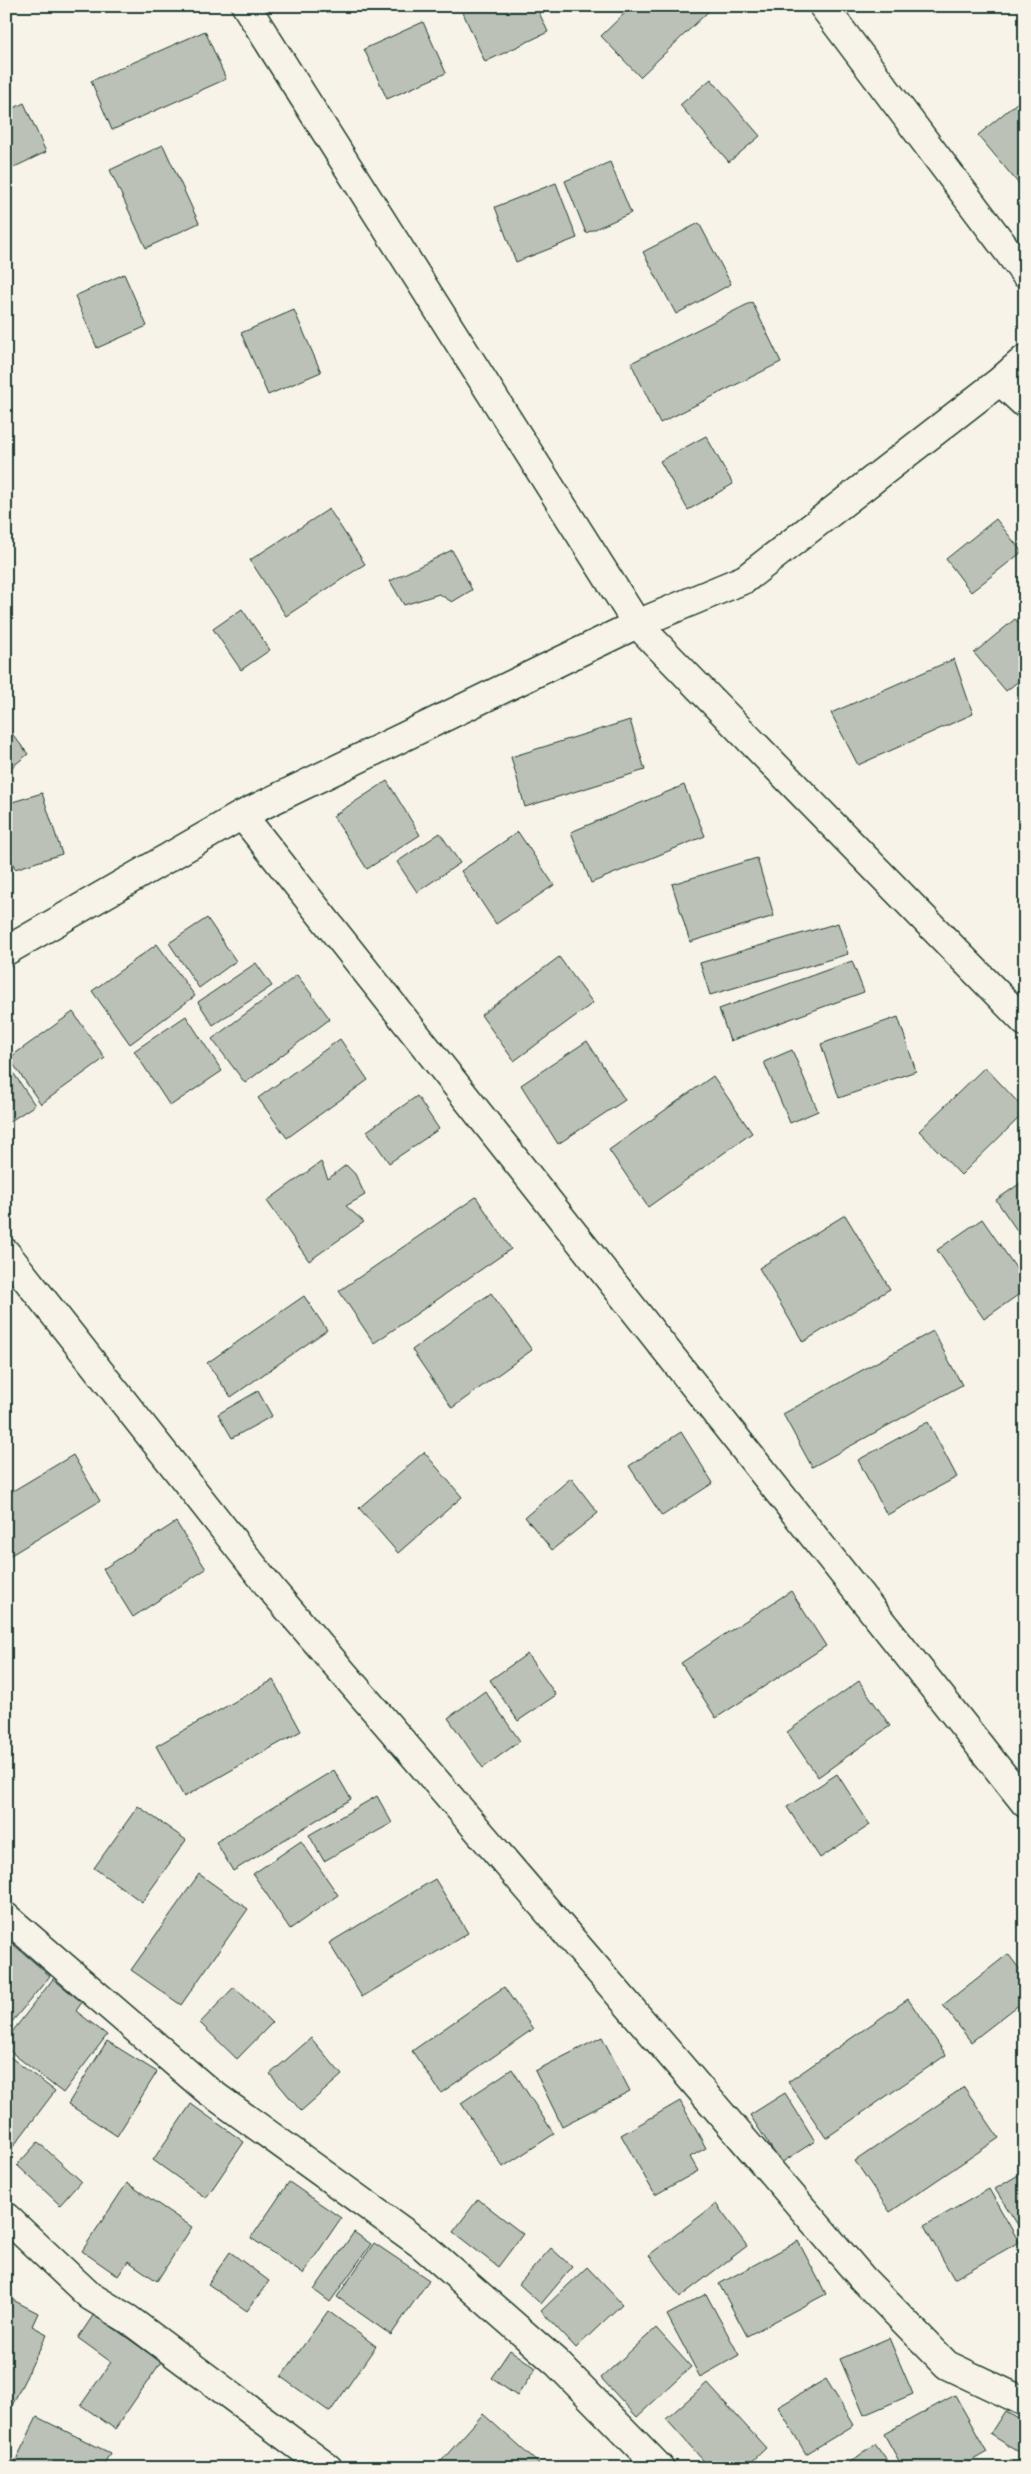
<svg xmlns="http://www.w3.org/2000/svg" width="1031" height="2474" viewBox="0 0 1031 2474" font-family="Pangolin,sans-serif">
  <rect width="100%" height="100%" fill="#f7f3e8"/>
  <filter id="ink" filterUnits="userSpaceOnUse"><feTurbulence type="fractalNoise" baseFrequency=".02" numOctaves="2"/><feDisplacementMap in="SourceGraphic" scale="10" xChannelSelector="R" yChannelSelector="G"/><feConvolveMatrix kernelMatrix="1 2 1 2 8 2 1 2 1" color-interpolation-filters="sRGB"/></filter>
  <g filter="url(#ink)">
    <path fill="#bbc1b6" stroke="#1f3d34" d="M460 6H536L548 32 485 62Z
      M632 6H714L640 77 601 36Z
      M423 22 446 73 387 99 364 49Z
      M205 31 226 79 112 130 91 81Z
      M711 79 760 136 729 162 680 105Z
      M1019 101 1025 107V178L1018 183 978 135Z
      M24 103 46 152 6 171V112Z
      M163 145 199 223 146 248 110 170Z
      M610 162 631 213 586 233 565 181Z
      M556 183 577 238 516 262 495 207Z
      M699 223 731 284 676 314 643 252Z
      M124 274 147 326 97 348 75 296Z
      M752 302 781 362 660 423 631 363Z
      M294 310 321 372 268 395 241 333Z
      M706 436 733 484 688 510 660 461Z
      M329 509 365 564 286 616 250 560Z
      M996 519 1022 552 971 592 946 559Z
      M452 550 472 590 452 602 439 594 404 605 390 581Z
      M242 609 270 650 241 670 213 629Z
      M1015 619 1025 630V676L1006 691 974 653Z
      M954 659 973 714 858 765 831 713Z
      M630 720 645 770 525 807 511 757Z
      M6 726 28 754 6 772Z
      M387 781 420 835 367 869 333 816Z
      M684 785 705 836 591 883 571 832Z
      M42 793 62 854 15 869 6 843V804Z
      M518 832 554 885 496 924 461 871Z
      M440 833 460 863 417 892 397 862Z
      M757 858 774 916 690 942 672 884Z
      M207 918 236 961 199 988 169 943Z
      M838 923 848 954 710 995 700 963Z
      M157 944 195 996 130 1044 92 991Z
      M559 957 593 1003 514 1061 481 1015Z
      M852 961 864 992 730 1041 719 1009Z
      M256 963 272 986 213 1025 198 1002Z
      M297 975 330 1019 245 1083 212 1039Z
      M73 1012 105 1058 41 1104 9 1058Z
      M186 1016 222 1071 170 1106 134 1051Z
      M898 1017 916 1071 839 1098 821 1044Z
      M340 1039 368 1080 287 1138 258 1098Z
      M587 1041 625 1100 558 1144 521 1085Z
      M792 1050 818 1111 790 1123 764 1062Z
      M6 1062 35 1105 6 1124Z
      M985 1067 1025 1110V1112L961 1175 919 1131Z
      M713 1076 752 1133 648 1207 609 1150Z
      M417 1096 439 1129 389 1163 367 1131Z
      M321 1162 328 1179 346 1165 355 1174 365 1195 346 1206 364 1222 309 1261 267 1201Z
      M1025 1180V1242L996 1200Z
      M476 1197 511 1249 374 1343 339 1291Z
      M845 1215 890 1289 803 1342 759 1268Z
      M982 1219 1025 1281V1290L984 1319 937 1250Z
      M491 1293 532 1350 452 1408 412 1350Z
      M304 1296 327 1330 231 1397 207 1363Z
      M933 1331 962 1385 812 1467 783 1414Z
      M258 1391 272 1416 232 1438 218 1414Z
      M928 1422 957 1477 887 1515 858 1460Z
      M681 1432 713 1483 662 1516 629 1466Z
      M424 1452 462 1497 398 1553 359 1508Z
      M73 1455 100 1501 6 1558V1495Z
      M571 1478 598 1513 552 1550 525 1517Z
      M176 1522 206 1569 133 1617 103 1569Z
      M791 1591 826 1646 716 1718 681 1663Z
      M527 1654 556 1695 518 1721 490 1680Z
      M273 1680 301 1731 184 1797 156 1746Z
      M859 1681 890 1726 818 1777 787 1732Z
      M485 1691 520 1741 483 1768 448 1718Z
      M334 1770 351 1799 233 1871 216 1842Z
      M837 1774 870 1825 820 1858 787 1807Z
      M377 1796 392 1823 324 1861 309 1835Z
      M138 1806 186 1840 142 1902 94 1868Z
      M301 1841 338 1895 290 1929 253 1874Z
      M199 1874 248 1909 181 2005 131 1970Z
      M435 1879 468 1933 362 1997 329 1943Z
      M6 1938 50 1976 6 2029Z
      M1008 1954 1025 1976V2000L971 2042 943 2005Z
      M53 1979 82 2002 76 2011 107 2035 63 2093 6 2048V2040Z
      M234 1987 272 2023 237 2059 200 2023Z
      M504 1987 533 2029 441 2093 412 2051Z
      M908 1999 946 2055 826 2138 788 2082Z
      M602 2037 630 2091 562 2126 535 2071Z
      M311 2038 342 2075 301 2111 270 2074Z
      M107 2041 157 2072 117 2136 68 2104Z
      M6 2054 55 2091 6 2156Z
      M512 2069 554 2134 503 2167 461 2103Z
      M964 2087 999 2138 890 2212 855 2161Z
      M785 2093 815 2141 781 2163 750 2115Z
      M680 2101 706 2148 690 2157 698 2171 655 2195 621 2135Z
      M191 2104 244 2142 206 2198 153 2160Z
      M38 2142 81 2181 60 2205 17 2165Z
      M1025 2171V2236L995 2189Z
      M289 2182 341 2218 303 2274 251 2238Z
      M127 2183 192 2227 157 2281 128 2261 118 2276 82 2251Z
      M989 2189 1019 2242 954 2279 924 2226Z
      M478 2199 523 2234 498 2267 453 2232Z
      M716 2204 747 2246 680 2297 649 2255Z
      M354 2232 371 2244 330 2302 314 2290Z
      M798 2241 826 2294 747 2336 719 2284Z
      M374 2243 429 2280 391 2335 337 2297Z
      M551 2248 572 2267 541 2304 519 2284Z
      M230 2252 269 2281 247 2311 208 2284Z
      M587 2267 622 2304 576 2348 541 2311Z
      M706 2294 739 2355 700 2377 667 2315Z
      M11 2299 38 2313 32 2326 47 2334 6 2418V2308Z
      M328 2311 376 2346 330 2412 281 2377Z
      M94 2314 161 2362 115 2429 81 2405 111 2362 78 2338Z
      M656 2328 691 2367 637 2417 601 2378Z
      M889 2338 913 2394 864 2415 840 2359Z
      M510 2350 536 2368 517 2396 491 2378Z
      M826 2379 854 2425 806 2454 778 2407Z
      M707 2383 766 2448 745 2468H710L666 2419Z
      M955 2395 987 2452 959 2468H903L884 2434Z
      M1005 2411 1025 2423V2450L1022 2454 990 2434Z
      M483 2414 539 2464 535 2468H435Z
      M37 2417 110 2453 102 2468H12Z
      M875 2444 892 2468H842Z"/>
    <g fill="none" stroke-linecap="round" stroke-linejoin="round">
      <defs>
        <path id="street" d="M246 6 637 624 1025 1022
          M823 6 1025 274
          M1000 381 1025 404
          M242 815 1025 1803
          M6 951 242 815 637 624 745 579 1000 381 1025 359
          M6 1253 272 1590 863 2279 947 2365 1025 2402
          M6 1917 207 2090 422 2245 557 2363 660 2468
          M6 2217 90 2296 128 2319 328 2468"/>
      </defs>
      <use href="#street" stroke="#1f3d34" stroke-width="31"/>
      <use href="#street" stroke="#f7f3e8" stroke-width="28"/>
    </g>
  </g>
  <rect width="1031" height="2474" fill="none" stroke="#f7f3e8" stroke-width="25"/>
  <rect x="12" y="12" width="1006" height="2449" fill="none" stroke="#1f3d34" stroke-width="2" filter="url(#ink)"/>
</svg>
